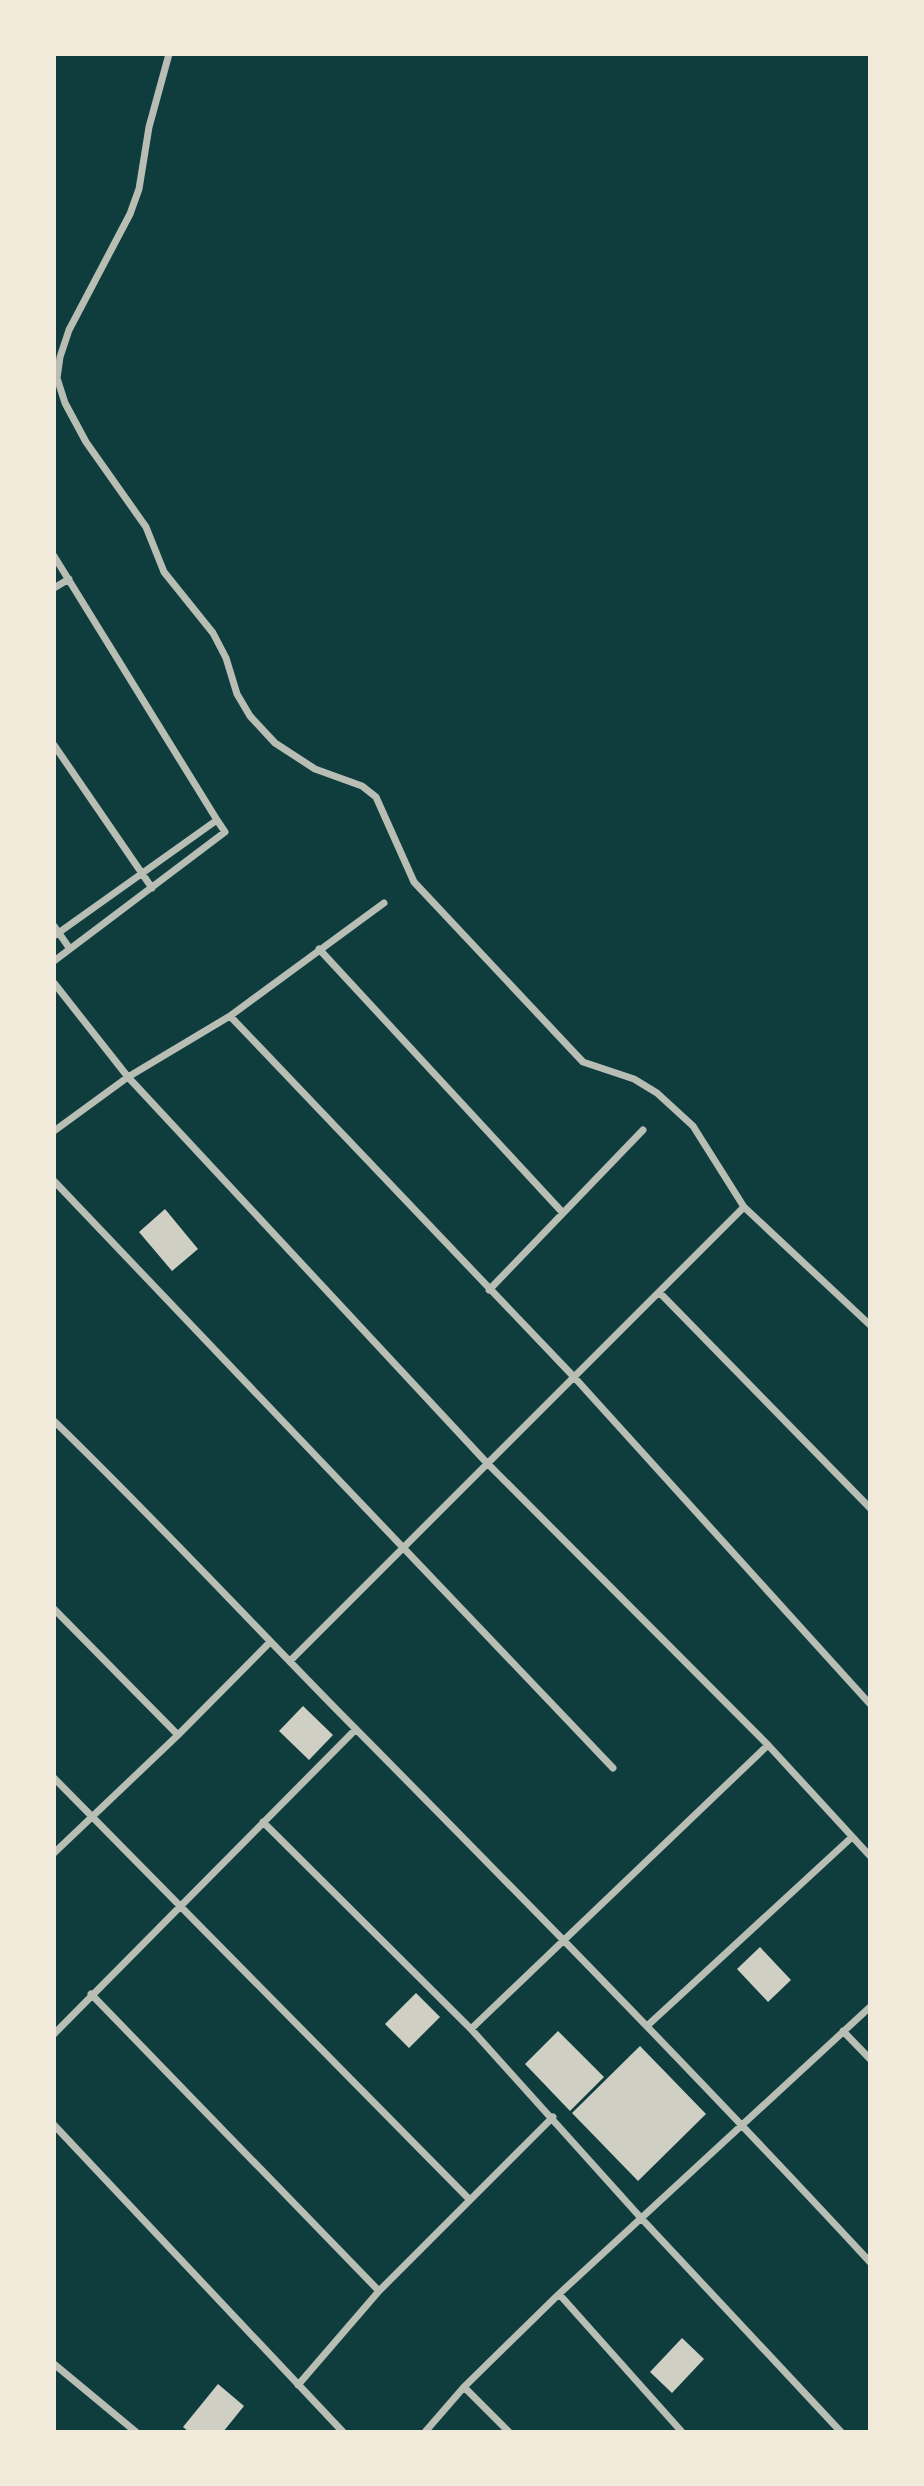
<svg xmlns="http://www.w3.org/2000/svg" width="924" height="2486" viewBox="0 0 924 2486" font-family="'Noto Sans',sans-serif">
  <rect width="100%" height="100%" fill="#0f3d3e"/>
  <path fill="#cfcfc3" d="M165 1209 198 1249 172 1271 139 1232Z
    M303 1706 333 1735 309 1760 279 1731Z
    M760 1947 791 1980 768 2002 737 1969Z
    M416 1993 440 2017 409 2048 385 2024Z
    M558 2031 604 2077 570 2111 525 2064Z
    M640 2046 706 2114 638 2181 572 2113Z
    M682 2338 704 2359 672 2393 650 2372Z
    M218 2384 244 2406 223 2432H189L183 2427Z"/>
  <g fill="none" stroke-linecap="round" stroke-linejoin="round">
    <path stroke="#b8beb3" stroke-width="7" d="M169 54 149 127 139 189 130 214 69 330 60 357 57 378 65 403 86 442 146 527 164 572 213 633 226 658 237 694 250 716 275 743 315 769 362 786 376 797 414 882 583 1062 634 1079 657 1093 693 1126 744 1207
      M54 556 217 820
      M54 588 69 579
      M54 745 152 888
      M54 926 70 949
      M54 936 217 820 225 832 54 961
      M319 949 563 1213
      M54 983 128 1077 486 1462 768 1745 870 1856
      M230 1016 574 1377 870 1704
      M54 1131 128 1077 230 1016 384 903
      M54 1181 613 1768
      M489 1290 643 1130
      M659 1292 870 1508
      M54 1421C150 1514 241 1612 334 1707 515 1890 695 2073 870 2262
      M54 1609 178 1735
      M290 1661 744 1207 870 1325
      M54 1778 470 2200
      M263 1822 471 2029 641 2218 841 2432
      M54 1853 178 1735 270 1642
      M91 1994 379 2291
      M647 2026 852 1837
      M471 2029 768 1745
      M843 2031 870 2059
      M54 2034 356 1729
      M54 2125 343 2432
      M559 2294 682 2432
      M54 2364 136 2432
      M298 2385 379 2291 553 2117
      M464 2387 509 2432
      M425 2432 464 2387 559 2294 870 2007"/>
  </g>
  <rect width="924" height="2486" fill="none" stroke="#f1e9da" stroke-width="112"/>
</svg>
